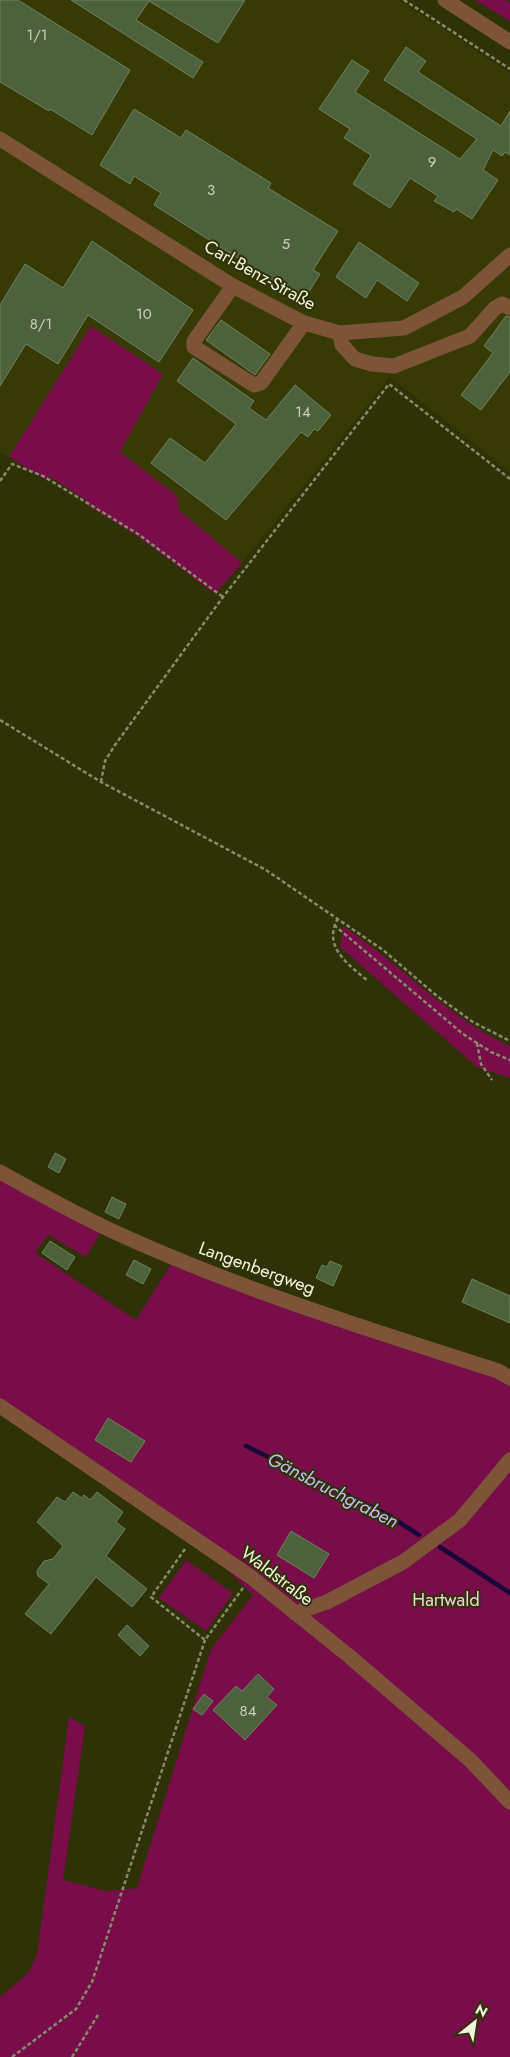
<svg xmlns="http://www.w3.org/2000/svg" width="510" height="2057" viewBox="0 0 510 2057" font-family="Jost,sans-serif">
  <rect width="100%" height="100%" fill="#2f3106"/>
  <path fill="#373a04" d="M0 0H399L510 73V472L390 377 242 563 179 510 176 496 119 452 163 374 91 326 9 457 0 452Z"/>
  <path fill="#780d4a" d="M475 0H505L510 3V21Z
    M91 326 163 374 120 452 177 496 179 510 242 563 215 594 137 536 86 504 87 501 50 477 46 480 9 457Z
    M343 926C399 963 449 1019 510 1046V1078L477 1067 340 947Z
    M0 1176 102 1230 86 1257 48 1235 35 1253 136 1320 173 1261 510 1381V2057H0V1997L28 1973 37 1955 69 1717 85 1726 63 1880 106 1891 137 1888 211 1649 253 1595 177 1522 0 1400Z
    M186 1560 233 1593 206 1631 159 1598Z"/>
  <g fill="none" stroke-linecap="round" stroke-linejoin="round">
    <path stroke="#19063b" stroke-width="4.5" d="M246 1446 388 1515 419 1535
      M440 1547 510 1593"/>
  </g>
  <path fill="#4d613d" stroke="#6d835d" d="M0 0H18L130 70 92 135 50 109 49 111 0 82Z
    M71 0H245L218 43 149 1 136 20 203 62 193 78Z
    M406 47 426 61 418 72 501 126 510 111V155L505 152 502 156 493 150 483 170 498 180 472 219 456 209 454 212 434 201 438 196 410 178 390 208 353 184 371 155 344 138 350 129 319 109 352 60 369 71 355 92 460 159 477 139 384 80Z
    M134 109 181 138 186 130 271 183 268 188 338 231 313 270 320 274 304 300 154 205 161 193 134 176 130 184 100 165Z
    M92 241 193 310 159 362 88 315 58 364 26 344 0 386V305L25 264 63 288Z
    M359 242 419 283 407 301 377 280 366 298 336 277Z
    M506 316 510 317V372L481 410 461 395 493 353 484 346Z
    M221 320 270 354 255 375 206 340Z
    M193 358 254 401 249 408 266 420 295 385 331 415 318 431 314 429 308 437 301 432 226 520 151 463 170 438 205 463 236 424 177 381Z
    M55 1153 66 1159 59 1173 48 1167Z
    M112 1197 126 1204 119 1219 105 1212Z
    M50 1241 75 1257 67 1270 42 1253Z
    M134 1260 151 1269 143 1284 126 1275Z
    M330 1261 342 1266 333 1286 316 1278 322 1265 327 1267Z
    M472 1279 510 1296V1323L462 1302Z
    M108 1418 145 1441 131 1462 95 1440Z
    M73 1492 82 1498 84 1495 90 1500 97 1492 123 1512 116 1522 125 1529 106 1556 147 1589 132 1607 96 1577 51 1634 25 1614 49 1584 38 1576 37 1571 44 1561 53 1559 63 1546 37 1522 57 1497 65 1502Z
    M291 1531 329 1554 314 1578 277 1555Z
    M127 1625 149 1646 140 1656 118 1635Z
    M258 1674 274 1689 267 1697 277 1705 245 1740 213 1710 236 1686 242 1691Z
    M204 1694 213 1701 202 1715 193 1709Z"/>
  <g fill="none" stroke-linecap="round" stroke-linejoin="round">
    <path stroke="#898c6a" stroke-width="2.5" stroke-dasharray="4 2.5" stroke-linecap="butt" d="M404 0 510 69
      M0 481 12 464 43 476 138 534 223 597
      M0 720 101 782 266 870 383 950 437 996 473 1022 510 1041
      M101 782 105 761 115 745 223 597 389 384 510 479
      M338 918C322 947 348 964 368 981
      M334 925 463 1034 491 1052 510 1060
      M477 1043 481 1064 492 1080
      M185 1549 151 1597 205 1640 243 1588
      M12 2057 76 2009 92 1982 205 1640
      M72 2057 98 2015"/>
    <path stroke="#7e5439" stroke-width="15" d="M445 0 510 42
      M0 139 233 286 304 323 340 333 404 328 463 297 510 255
      M233 286 194 341V347L254 385 261 383 304 323
      M340 333 342 345 355 359 372 364 394 366 470 336 495 308 502 304 510 308
      M0 1172C40 1194 79 1216 121 1235 242 1290 371 1330 498 1371L510 1378
      M0 1406 251 1577 349 1656 470 1760 510 1802
      M295 1613 327 1602 403 1562 460 1520 510 1460"/>
  </g>
  <g text-anchor="middle" dominant-baseline="central" stroke-width="4" stroke-linejoin="round" paint-order="stroke">
    <g font-size="15" fill="#c9d0b6">
      <text x="37" y="35">1/1</text>
      <text x="432" y="162">9</text>
      <text x="211" y="190">3</text>
      <text x="286" y="244">5</text>
      <text x="144" y="314">10</text>
      <text x="41" y="324">8/1</text>
      <text x="303" y="412">14</text>
      <text x="248" y="1711">84</text>
    </g>
    <g font-size="18" fill="#f2f5de" stroke="#2f3106">
      <text transform="translate(260 275) rotate(29)">Carl-Benz-Straße</text>
      <text transform="translate(257 1268) rotate(20)">Langenbergweg</text>
      <text transform="translate(277 1576) rotate(37)">Waldstraße</text>
    </g>
    <g font-size="18" fill="#f0d2de" stroke="#2f3106">
      <text x="446" y="1600">Hartwald</text>
    </g>
    <g font-size="19" font-style="italic" fill="#c4bcf0" stroke="#2f3106">
      <text transform="translate(333 1490) rotate(27)">Gänsbruchgraben</text>
    </g>
  </g>
  <g transform="translate(475 2022) rotate(30)" stroke="#2f3106" stroke-width="4" paint-order="stroke">
  <path d="M0-4L9 19L0 12L-9 19Z" fill="#f2f5de"/>
  <text y="-8" font-size="14" font-weight="bold" text-anchor="middle" fill="#f2f5de">N</text>
  </g>
</svg>
